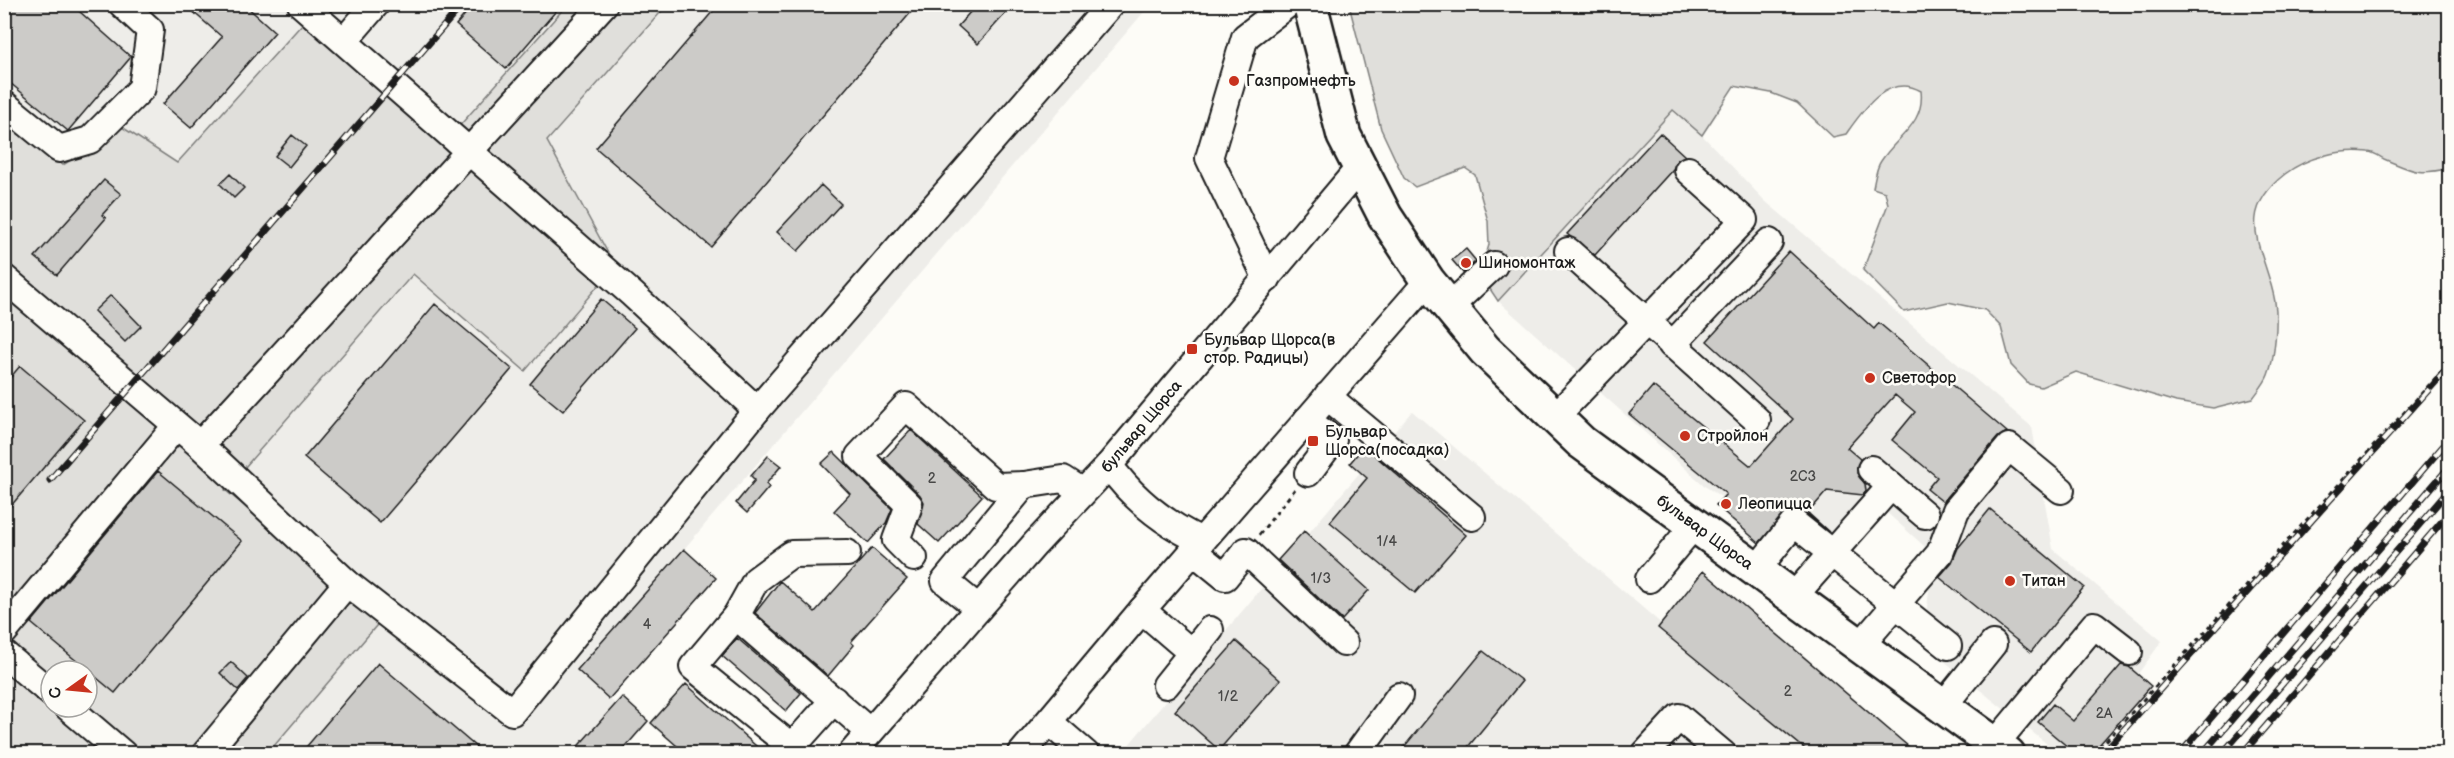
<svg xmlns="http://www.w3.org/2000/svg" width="2454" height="758" viewBox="0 0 2454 758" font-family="'Balsamiq Sans',sans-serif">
  <rect width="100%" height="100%" fill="#fdfcf7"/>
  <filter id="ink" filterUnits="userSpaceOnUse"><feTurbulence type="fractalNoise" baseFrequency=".0167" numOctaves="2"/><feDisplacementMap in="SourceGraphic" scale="12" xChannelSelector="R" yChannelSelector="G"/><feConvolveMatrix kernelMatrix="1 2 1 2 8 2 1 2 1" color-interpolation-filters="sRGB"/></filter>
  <g filter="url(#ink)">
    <path fill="#eeede9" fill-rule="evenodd" d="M4 5H1150L684 549 716 578 609 699 616 704 622 697 648 721 620 754 5 753ZM51 671H87V707H51Z
      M1673 110 1702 135 1765 201 2032 427 2053 549 2162 641 2080 753H2058L1923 644 1933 554 1865 493 1820 561 1706 487 1498 301Z
      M1412 411 1813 753 1121 754Z"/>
    <path fill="#e0dfdb" stroke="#7e7e7c" stroke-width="1.5" fill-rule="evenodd" d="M567 5H667L547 141 615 266 525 371 413 274 225 490 382 619 268 753H5L4 123 63 165 122 127 177 163 304 22 446 141ZM51 671H87V707H51Z
      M1349 5H2449V168C2418 176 2413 171 2384 159 2379 156 2373 152 2368 152 2340 149 2307 157 2285 174 2231 216 2266 250 2275 302 2278 320 2275 358 2268 375 2265 383 2258 391 2253 398L2213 408 2176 402 2076 372 2041 387 2029 384 2011 365 2001 327 1985 310 1948 302 1904 312 1863 270 1888 204 1885 192 1873 188C1875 179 1876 168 1881 161 1897 136 1925 124 1921 91 1888 72 1863 110 1846 134L1833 137 1797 103 1771 93 1734 86 1702 135 1673 110 1498 301 1484 280 1482 268 1489 245 1488 221 1475 175 1465 168 1415 187 1404 178 1381 129Z"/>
    <path fill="#cccbc8" stroke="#1c1c1c" stroke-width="1.5" d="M4 4H71L131 57 68 131 4 78Z
      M184 4H244L275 32 191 128 163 104 222 37Z
      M474 4H562L506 69 456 25Z
      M719 4H918L711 247 596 148Z
      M977 4H1014L978 44 958 26Z
      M1660 133 1685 156 1677 160 1673 169 1595 255 1567 234Z
      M292 135 306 146 289 167 275 156Z
      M230 174 244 188 234 198 220 184Z
      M104 180 121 194 102 215 106 218 57 275 35 257Z
      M821 185 841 204 798 251 777 232Z
      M1466 249 1476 261 1463 273 1452 260Z
      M1789 251 1874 329 1879 323 2007 432 1998 437 1943 502 1927 489 1937 477 1892 440 1915 412 1895 395 1847 448 1860 459 1857 473 1865 484 1866 491 1863 495 1827 491 1808 513 1829 532 1803 511 1789 509 1759 543 1716 505 1726 494 1629 414 1653 386 1751 466 1793 419 1707 341Z
      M111 295 141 326 125 342 94 311Z
      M601 299 635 328 563 411 530 384Z
      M435 304 512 369 380 523 304 458Z
      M20 366 84 420 4 514V385Z
      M911 430 982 496 939 543 918 524 924 502 920 495 884 459Z
      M1364 446 1466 535 1415 593 1330 522 1367 478 1350 463Z
      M834 452 892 509 886 523 868 543 834 511 850 494 821 464Z
      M768 456 781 466 766 484 769 487 747 513 736 503 755 480 751 476Z
      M158 471 242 541 115 693 31 623Z
      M1990 509 2084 587 2031 652 1939 577 1952 562 1958 548Z
      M1304 531 1369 590 1342 620 1278 560Z
      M872 548 907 579 851 642 854 645 828 676 755 613 780 581 815 612Z
      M684 549 716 578 609 699 577 670Z
      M1703 571 1916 753H1810L1658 628Z
      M737 638 801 693 786 711 722 656Z
      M1236 641 1280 680 1219 750 1175 711Z
      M1483 651 1522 681 1463 753H1399Z
      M231 662 248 678 238 690 220 673Z
      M378 663 483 753H301Z
      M2121 665 2129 667 2151 686 2092 753H2075L2038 722 2053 704 2073 721Z
      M686 684 764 753H685L651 723Z
      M622 697 648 721 620 753H572Z"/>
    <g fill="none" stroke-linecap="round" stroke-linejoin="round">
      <defs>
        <g id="minor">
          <path d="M301 4 632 294 757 410"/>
          <path d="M344 41 376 4"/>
          <path d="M4 104 59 149 90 140 142 88 150 30 122 4"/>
          <path d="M1568 251 1757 420"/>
          <path d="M4 278 200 445 347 583 512 712 757 410 1110 5"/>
          <path d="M1267 279 1209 158 1245 37 1288 4"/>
          <path d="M1449 307 1494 265"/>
          <path d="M1672 345 1769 242"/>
          <path d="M1327 396 1472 517"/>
          <path d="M1554 418 1744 220 1688 170"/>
          <path d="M1307 420 1333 440 1308 473"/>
          <path d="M200 445 604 4"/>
          <path d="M1109 465C1133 499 1165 524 1202 541"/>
          <path d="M1871 469 1925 515"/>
          <path d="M1193 551 1225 577 1246 551 1344 643"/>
          <path d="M914 558 896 540 909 505 859 456 906 406 996 486 1024 485 1063 479 1083 492"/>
          <path d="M1757 569 1794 523 1948 646"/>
          <path d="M1649 579 1695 524"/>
          <path d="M1794 596 1891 486"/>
          <path d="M978 608 945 581 1024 485"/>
          <path d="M1142 610 1192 653"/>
          <path d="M736 616 870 732"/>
          <path d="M4 632 176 426"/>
          <path d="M1860 646 1940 553 1956 510 2009 447 2061 490"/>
          <path d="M4 654 51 693"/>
          <path d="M1166 685 1210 630"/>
          <path d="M834 700 792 747 693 667 736 616 756 580 791 554 847 553"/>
          <path d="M1943 706 1993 644"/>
          <path d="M68 707 123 754"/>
          <path d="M1049 722 1086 754"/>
          <path d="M1995 744 2094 625 2129 652"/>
          <path d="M205 754 347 583"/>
          <path id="s1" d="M851 754 1035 544 1109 465 1360 167"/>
          <path d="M1021 754 1142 610 1428 281"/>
          <path d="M1357 754 1399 696"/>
          <path d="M1645 754 1679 717 1723 754"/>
        </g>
        <g id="major">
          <path id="s2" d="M1310 4 1344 136 1385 216 1428 281 1485 350 1581 442 2008 754"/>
        </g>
      </defs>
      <use href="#minor" stroke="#1c1c1c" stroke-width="30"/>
      <use href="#major" stroke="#1c1c1c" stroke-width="38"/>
      <path stroke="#1c1c1c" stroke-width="3" stroke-dasharray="4.5 4.5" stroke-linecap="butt" d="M1259 535 1295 489
        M2094 754 2450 362"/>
      <use href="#minor" stroke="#fdfcf7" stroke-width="26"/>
      <use href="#major" stroke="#fdfcf7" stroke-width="33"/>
      <defs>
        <path id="rail" d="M50 480 463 4
          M2102 754 2450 366
          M2180 754 2450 438
          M2202 754 2450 466
          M2222 754 2450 489
          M2242 754 2450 512"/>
      </defs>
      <use href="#rail" stroke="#1c1c1c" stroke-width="7"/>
      <use href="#rail" stroke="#fdfcf7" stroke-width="4.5" stroke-dasharray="14" stroke-linecap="butt"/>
    </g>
  </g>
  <g fill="#c8321e" stroke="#fdfcf7" stroke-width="2">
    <circle cx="1234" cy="81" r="6"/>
    <circle cx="1466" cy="263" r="6"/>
    <rect x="1186" y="343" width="12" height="12" rx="3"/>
    <circle cx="1870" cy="378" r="6"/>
    <circle cx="1685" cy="436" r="6"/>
    <rect x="1307" y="435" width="12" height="12" rx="3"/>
    <circle cx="1726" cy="504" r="6"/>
    <circle cx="2010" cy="581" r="6"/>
  </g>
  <g text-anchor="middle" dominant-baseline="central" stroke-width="5" stroke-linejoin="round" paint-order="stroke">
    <g font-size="14" fill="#484847">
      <text x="1803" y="476">2С3</text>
      <text x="932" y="478">2</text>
      <text x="1387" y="541">1/4</text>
      <text x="1321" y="578">1/3</text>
      <text x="647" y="624">4</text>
      <text x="1788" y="691">2</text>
      <text x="1228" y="696">1/2</text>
      <text x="2104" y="713">2А</text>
    </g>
    <g font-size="16" fill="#1c1c1c" stroke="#fdfcf7" text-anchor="start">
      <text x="1246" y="81">Газпромнефть</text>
      <text x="1478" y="263">Шиномонтаж</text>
      <text x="1204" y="340">Бульвар Щорса(в<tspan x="1204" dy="18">стор. Радицы)</tspan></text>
      <text x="1882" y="378">Светофор</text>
      <text x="1325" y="432">Бульвар<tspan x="1325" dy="18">Щорса(посадка)</tspan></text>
      <text x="1697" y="436">Стройлон</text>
      <text x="1738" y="504">Леопицца</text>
      <text x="2022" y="581">Титан</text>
    </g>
    <g font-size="16" fill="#1c1c1c" stroke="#fdfcf7">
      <text stroke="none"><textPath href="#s1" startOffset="438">бульвар Щорса</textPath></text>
      <text stroke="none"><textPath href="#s2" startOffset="680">бульвар Щорса</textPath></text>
    </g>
  </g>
  <rect width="2454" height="758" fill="none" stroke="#fdfcf7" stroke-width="24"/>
  <rect x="12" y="12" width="2430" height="734" fill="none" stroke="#1c1c1c" stroke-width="2" filter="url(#ink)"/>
  <g transform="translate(69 689) rotate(255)"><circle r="28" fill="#fdfcf7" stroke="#a3a29f" stroke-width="1.5"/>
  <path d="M0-4.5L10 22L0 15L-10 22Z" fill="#c8321e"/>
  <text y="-9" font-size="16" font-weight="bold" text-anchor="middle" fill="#1c1c1c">С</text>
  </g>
</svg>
